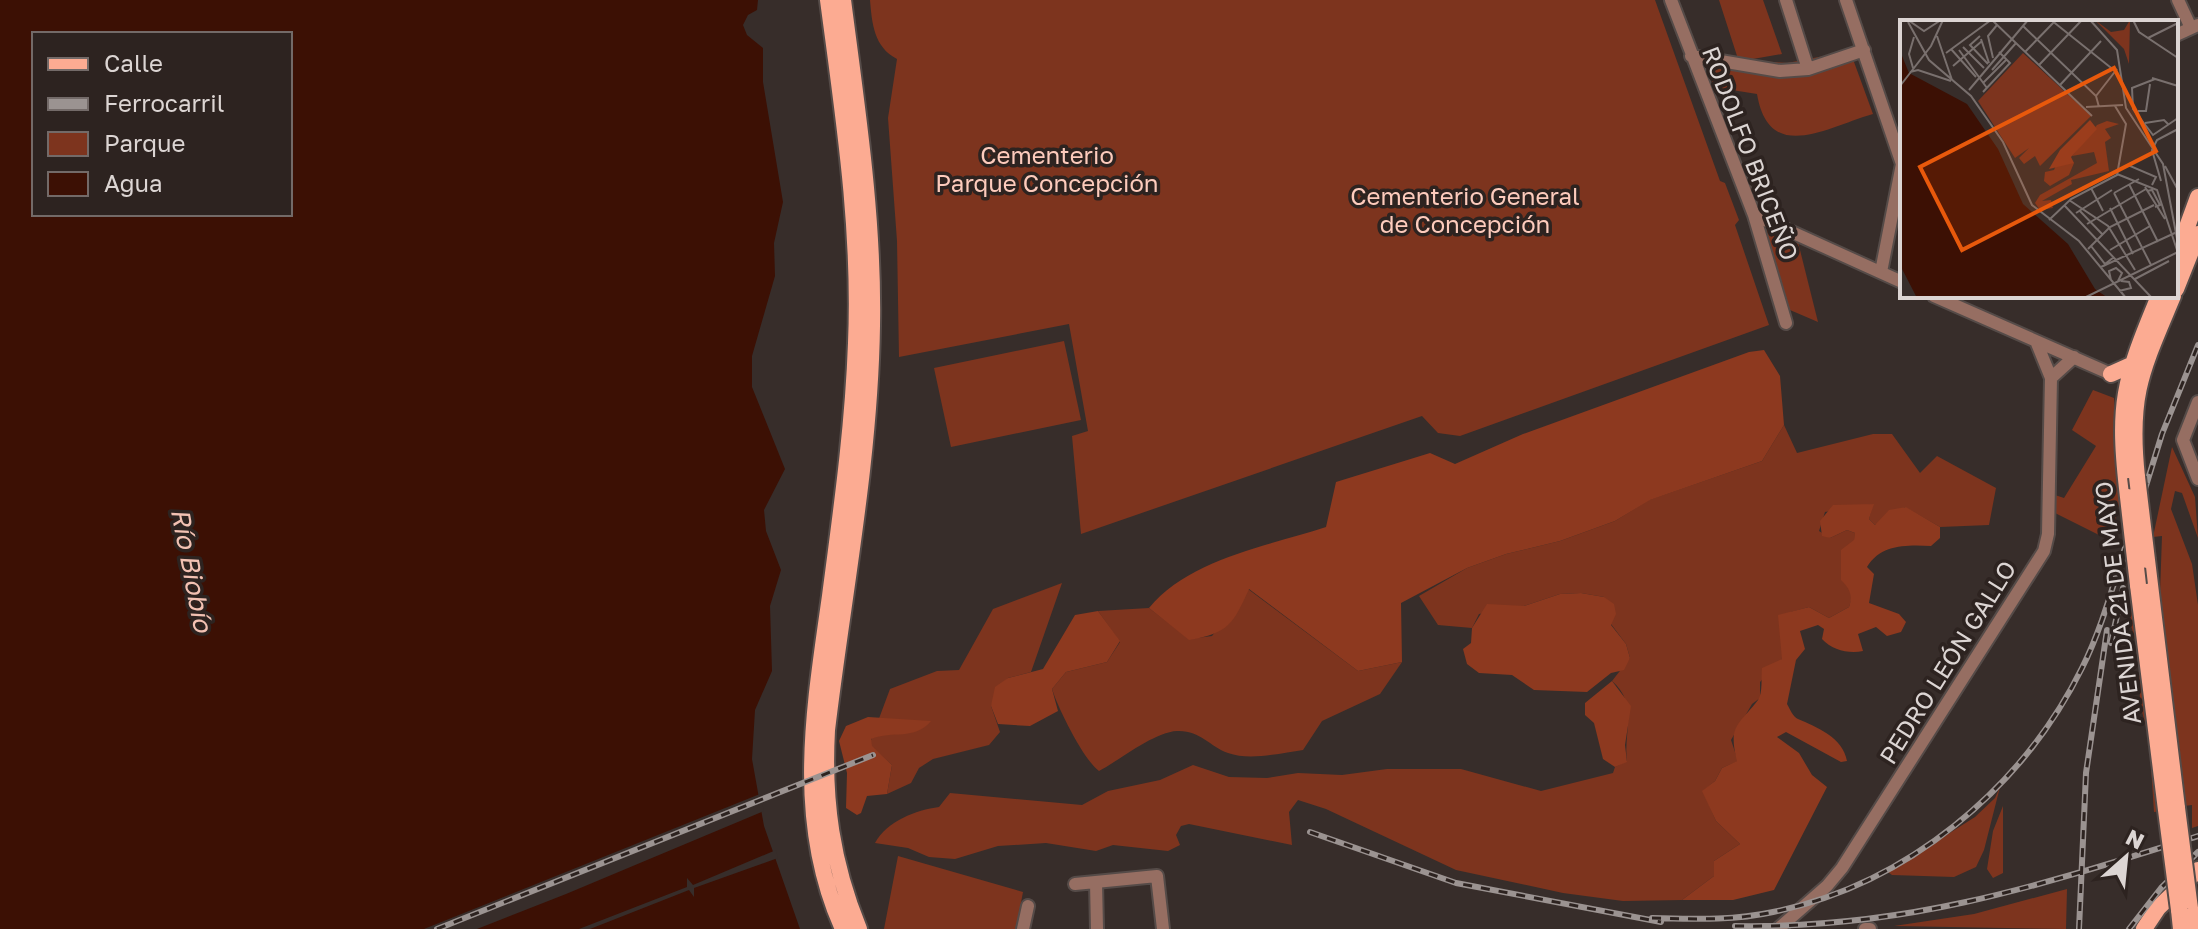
<svg xmlns="http://www.w3.org/2000/svg" width="2198" height="929" viewBox="0 0 2198 929" font-family="'Golos Text',sans-serif">
  <rect width="100%" height="100%" fill="#372d2a"/>
  <path fill="#7d341e" d="M870 0H1655L1720 181 1725 183 1739 220 1735 225 1769 325 1460 436 1438 433 1422 416 1081 534 1072 436 1088 431 1069 324 899 357 897 241 888 118 897 59C874 47 872 24 870 0Z
    M1719 0H1763L1782 54 1747 60 1787 63 1850 51 1873 114C1825 128 1769 164 1757 94L1713 87 1708 53 1738 59Z
    M1767 229 1798 242 1818 322 1783 307 1770 263Z
    M1064 341 1081 420 951 447 934 368Z
    M2093 390 2114 398 2120 498 2111 541 2055 513V495L2064 498 2096 446 2072 430Z
    M1784 425 1797 453 1873 434H1892L1920 473 1937 456 1996 488 1989 525 1940 527 1905 507 1875 525 1869 519 1873 504 1825 512 1819 531 1830 538 1847 530 1855 533 1852 598 1849 607 1829 618 1809 607 1791 612 1782 659 1760 682V698L1752 704 1731 740 1738 761 1722 768 1715 781 1703 791 1716 821 1740 844 1714 861V876L1682 900 1623 901 1563 893 1456 870 1326 809 1298 800 1289 812 1292 845 1189 824 1181 826 1176 835 1180 845 1168 851 1113 845 1096 851 1046 843 998 846 955 859 929 857 908 848 875 843C887 821 916 810 939 807L950 793 1082 805 1108 791 1160 780 1193 765 1229 777 1267 778 1298 773 1342 775 1387 769H1461L1541 791 1613 773 1615 767 1627 761C1623 732 1639 704 1612 681L1630 658 1626 644 1611 624 1604 597 1581 593 1560 594 1524 606 1479 614 1472 628 1438 625 1419 596 1467 568 1506 554 1560 541 1615 521 1649 500 1762 461Z
    M2172 447 2195 497 2198 538 2182 493 2175 491 2171 509 2192 564 2198 605V826L2192 828V805L2184 806 2160 593 2162 536 2153 537Z
    M1062 583 1031 672 1008 678 991 706 1000 732 989 745 933 759 919 768 911 783 887 794 892 765 871 746V740L890 689 937 671 959 670 993 609Z
    M1248 589 1358 671 1402 662 1380 694 1322 721 1303 750C1281 753 1250 761 1228 753 1209 746 1200 730 1177 731 1154 732 1120 760 1099 771 1083 759 1058 708 1052 689L1066 672 1107 662 1120 642 1098 611 1149 608 1189 639 1212 636Z
    M2134 595 2162 811 2154 812 2149 738 2140 704 2139 653 2130 622Z
    M2000 787 1984 850 1976 867 1954 877 1892 875 1888 872 1975 817 1995 798Z
    M2003 806V873L1993 878 1987 869 1993 831Z
    M898 856 1023 892 1016 929H884Z
    M2067 889 2066 929 1894 926 1974 914Z"/>
  <path fill="#8d391f" d="M1764 350 1780 376 1784 425 1762 461 1650 500 1615 521 1560 541 1506 554 1467 568 1401 603 1402 662 1358 671 1249 589C1233 624 1229 633 1189 640L1149 608C1189 559 1268 546 1326 527L1336 482 1430 453 1455 464 1523 434 1749 352Z
    M1874 504 1869 519 1875 525 1889 510 1906 507 1940 527V538L1931 546C1907 545 1881 544 1867 567L1874 574 1869 603 1899 614 1906 622 1901 632 1887 636 1876 627 1858 634 1863 651C1849 654 1832 650 1822 639L1824 629 1818 625 1800 631 1805 649 1796 660 1787 704C1790 709 1793 717 1798 719 1816 727 1843 737 1847 761L1841 762 1786 732 1777 737 1799 753 1812 775 1827 787 1774 890 1733 900H1682L1714 876V861L1740 844 1716 821 1702 791 1715 781 1722 768 1737 761C1728 725 1738 726 1758 700 1763 693 1761 677 1762 668L1782 659 1778 615 1809 607 1829 618 1849 607C1853 595 1850 589 1841 580V550L1854 540 1855 533 1847 530 1830 538 1822 536 1820 521 1833 505Z
    M1581 593 1604 597 1614 604 1616 614 1611 625 1626 644 1630 658 1624 670 1611 673 1587 692 1534 690 1512 675 1479 673 1467 664 1463 649 1471 643 1472 628 1487 604 1524 606 1560 594Z
    M1098 611 1120 641 1107 662 1066 672 1052 689 1058 711 1030 726 998 724 991 706 995 687 1008 678 1043 669 1075 615Z
    M1612 681 1631 706 1625 745 1627 762 1615 767 1603 759 1594 723 1585 715V703Z
    M868 717 931 721C914 741 893 730 871 739L872 746 892 765 887 794 867 796 861 813 857 815 846 808 847 773 839 741 846 726Z"/>
  <path fill="#3c1004" fill-rule="evenodd" d="M0 0H758L757 10 748 15 743 25 747 35 763 48V82L783 202 774 243 775 276 752 356V387L785 469 764 510 766 531 781 570 770 606 772 671 755 710 752 759 764 826 800 929H0ZM34 34H290V214H34Z"/>
  <path fill="#372d2a" d="M760 794 764 811 566 894 477 929H424Z
    M776 850 778 858 694 888V897L689 890 590 929H579L687 887V878L693 885Z"/>
  <g fill="none" stroke-linecap="round" stroke-linejoin="round">
    <defs>
      <path id="minor" d="M1671 0 1754 215 1786 323
        M1786 0 1808 69
        M1846 0 1902 164 1881 272
        M2178 0 2191 28
        M2176 35 2198 25
        M1691 56 1780 71 1808 69 1864 50
        M1754 215 1902 282
        M1934 296 2111 374
        M2051 378 2074 357
        M2198 402 2183 440 2198 479
        M1096 882 1097 929
        M1075 884 1157 876 1163 929
        M1023 929 1028 906
        M1778 929 1827 886 1842 868 2044 551 2048 534 2051 378 2036 341
        M1865 929H1870"/>
      <path id="major" d="M828 0C843 114 861 228 856 343 853 428 841 512 830 596 814 709 794 821 843 929
        M843 0C857 108 874 217 872 326 870 462 843 596 827 730 823 801 832 863 859 929
        M2176 257 2198 197
        M2176 289 2198 234
        M2111 374 2131 365
        M2137 477C2128 394 2142 370 2173 296
        M2128 497C2117 404 2123 382 2159 296
        M2147 560 2177 808
        M2138 585 2166 810
        M2189 901 2193 929
        M2179 910 2181 929
        M2144 929 2158 908 2198 870"/>
    </defs>
    <use href="#minor" stroke="#554b48" stroke-width="16"/>
    <use href="#major" stroke="#554b48" stroke-width="20"/>
    <use href="#minor" stroke="#966e62" stroke-width="12"/>
    <use href="#major" stroke="#fcab92" stroke-width="16"/>
    <defs>
      <path id="rail" d="M2123 560 2162 434 2198 345
        M2111 643 2123 588
        M1310 832 1456 883 1661 922
        M1652 918C1693 919 1732 921 1773 912 1906 885 2022 789 2082 668 2101 630 2112 589 2125 548
        M1735 926C1907 929 2038 886 2198 836
        M437 929 873 755
        M2079 929 2086 773 2107 630
        M2129 929 2161 888 2198 852"/>
    </defs>
    <use href="#rail" stroke="#9b9391" stroke-width="6"/>
    <use href="#rail" stroke="#2d2320" stroke-width="3" stroke-dasharray="9" stroke-linecap="butt"/>
    <defs>
      <path id="major-bridge" d="M2137 477 2147 560
        M2128 497 2138 585
        M2177 808 2189 901
        M2166 810 2179 910"/>
    </defs>
    <use href="#major-bridge" stroke="#554b48" stroke-width="20" stroke-linecap="butt"/>
    <use href="#major-bridge" stroke="#fcab92" stroke-width="16"/>
  </g>
  <g text-anchor="middle" dominant-baseline="central" stroke-width="7" stroke-linejoin="round" paint-order="stroke">
    <g font-size="24" fill="#dcd5d3" stroke="#2d2320">
      <text transform="translate(1751 153) rotate(69)">RODOLFO BRICEÑO</text>
      <text transform="translate(2117 603) rotate(-97)">AVENIDA 21 DE MAYO</text>
      <text transform="translate(1947 662) rotate(-58)">PEDRO LEÓN GALLO</text>
    </g>
    <g font-size="24" fill="#fdcbbc" stroke="#2d2320">
      <text x="1047" y="154">Cementerio<tspan x="1047" dy="28">Parque Concepción</tspan></text>
      <text x="1465" y="195">Cementerio General<tspan x="1465" dy="28">de Concepción</tspan></text>
    </g>
    <g font-size="26" font-style="italic" fill="#f2c1b2" stroke="#2d2320">
      <text transform="translate(192 570) rotate(79)">Río Biobío</text>
    </g>
  </g>
  <g transform="translate(1900 20)">
    <rect width="278" height="278" fill="#372d2a"/>
    <path d="M195 0 211 12 224 10 230 0 229 44 224 29ZM123 33 191 96 140 146 135 136 124 144 119 138 129 128 115 138 78 81ZM207 101 219 104 205 109 211 118 205 122 209 151 171 160 172 164 142 181 151 180 153 188 140 190 135 183 140 175 197 143 194 132 172 136 197 105ZM157 143H174L169 155 150 166 144 161 145 152 154 150Z" fill="#7d341e"/>
    <path d="M190 100 197 109 171 137 174 143 149 149 160 130Z" fill="#8d391f"/>
    <path d="M0 31 9 53 67 84 98 129 123 184 168 224 195 269 208 278H17L0 245Z" fill="#3c1004"/>
    <path fill="none" stroke="#79706e" stroke-width="2" d="M8 0 24 11 41 0M92 0 192 96M151 0 215 51M190 0 217 30 226 88 263 144 278 224M233 0 239 12 278 38M8 2 29 40 71 76 103 122 132 185 179 221 226 278M123 6 196 76 199 87M37 16 52 60M80 16 70 25 88 44M248 18 278 3M81 19 89 43M63 27 84 48M51 29 76 57M59 30 87 68M125 32 155 1M46 33 91 0M93 38 88 16 97 5M139 45 182 0M53 46 82 21M13 48 9 34 14 17M92 50 116 23M10 52 18 50 51 61M252 58 278 66M255 59 232 68 233 89 253 115 278 98M83 63 107 39M160 65 201 21M0 66 31 26 43 0M69 70 128 0M83 72 110 43 99 32M196 76 217 49M186 87 223 85M238 91H246L250 64M245 103 264 100 269 105M265 146 278 170M220 149 228 145 256 157 252 165M217 154 257 170 278 233M261 161 252 130 257 120 278 109M229 164 258 222M245 167 265 199M191 168 203 191M247 171 252 170 260 185 255 187M214 173 251 245M214 173 239 159M169 180 208 206 235 250M164 185 252 278M210 188 233 234M179 190 203 215M176 193 212 170M149 200 171 179 217 155 226 104 215 86M187 204 246 169M191 226 205 244 214 237M188 229 210 207 254 185M210 230 250 206M201 247 277 212M235 259 269 241M211 260 209 251 216 248 222 253 218 261M219 271 231 268 229 262 221 261M184 278 278 232"/>
    <path fill="#e8590c" fill-opacity="0.15" stroke="#e8590c" stroke-width="4" d="M214 48 256 131 62 230 20 147Z"/>
    <rect width="278" height="278" fill="none" stroke="#dcd5d3" stroke-width="4"/>
  </g>
  <rect x="32" y="32" width="260" height="184" fill="#2d2320" stroke="#736a68" stroke-width="2"/>
  <rect x="48" y="58" width="40" height="12" fill="#fcab92" stroke="#736a68" stroke-width="2"/>
  <text x="104" y="72" font-size="24" fill="#dcd5d3">Calle</text>
  <rect x="48" y="98" width="40" height="12" fill="#9b9391" stroke="#736a68" stroke-width="2"/>
  <text x="104" y="112" font-size="24" fill="#dcd5d3">Ferrocarril</text>
  <rect x="48" y="132" width="40" height="24" fill="#7d341e" stroke="#736a68" stroke-width="2"/>
  <text x="104" y="152" font-size="24" fill="#dcd5d3">Parque</text>
  <rect x="48" y="172" width="40" height="24" fill="#3c1004" stroke="#736a68" stroke-width="2"/>
  <text x="104" y="192" font-size="24" fill="#dcd5d3">Agua</text>
  <g transform="translate(2126 857) rotate(27)" stroke="#2d2320" stroke-width="6" paint-order="stroke">
  <path d="M0-6L14 30L0 20L-14 30Z" fill="#dcd5d3"/>
  <text y="-12" font-size="22" font-weight="bold" text-anchor="middle" fill="#dcd5d3">N</text>
  </g>
</svg>
